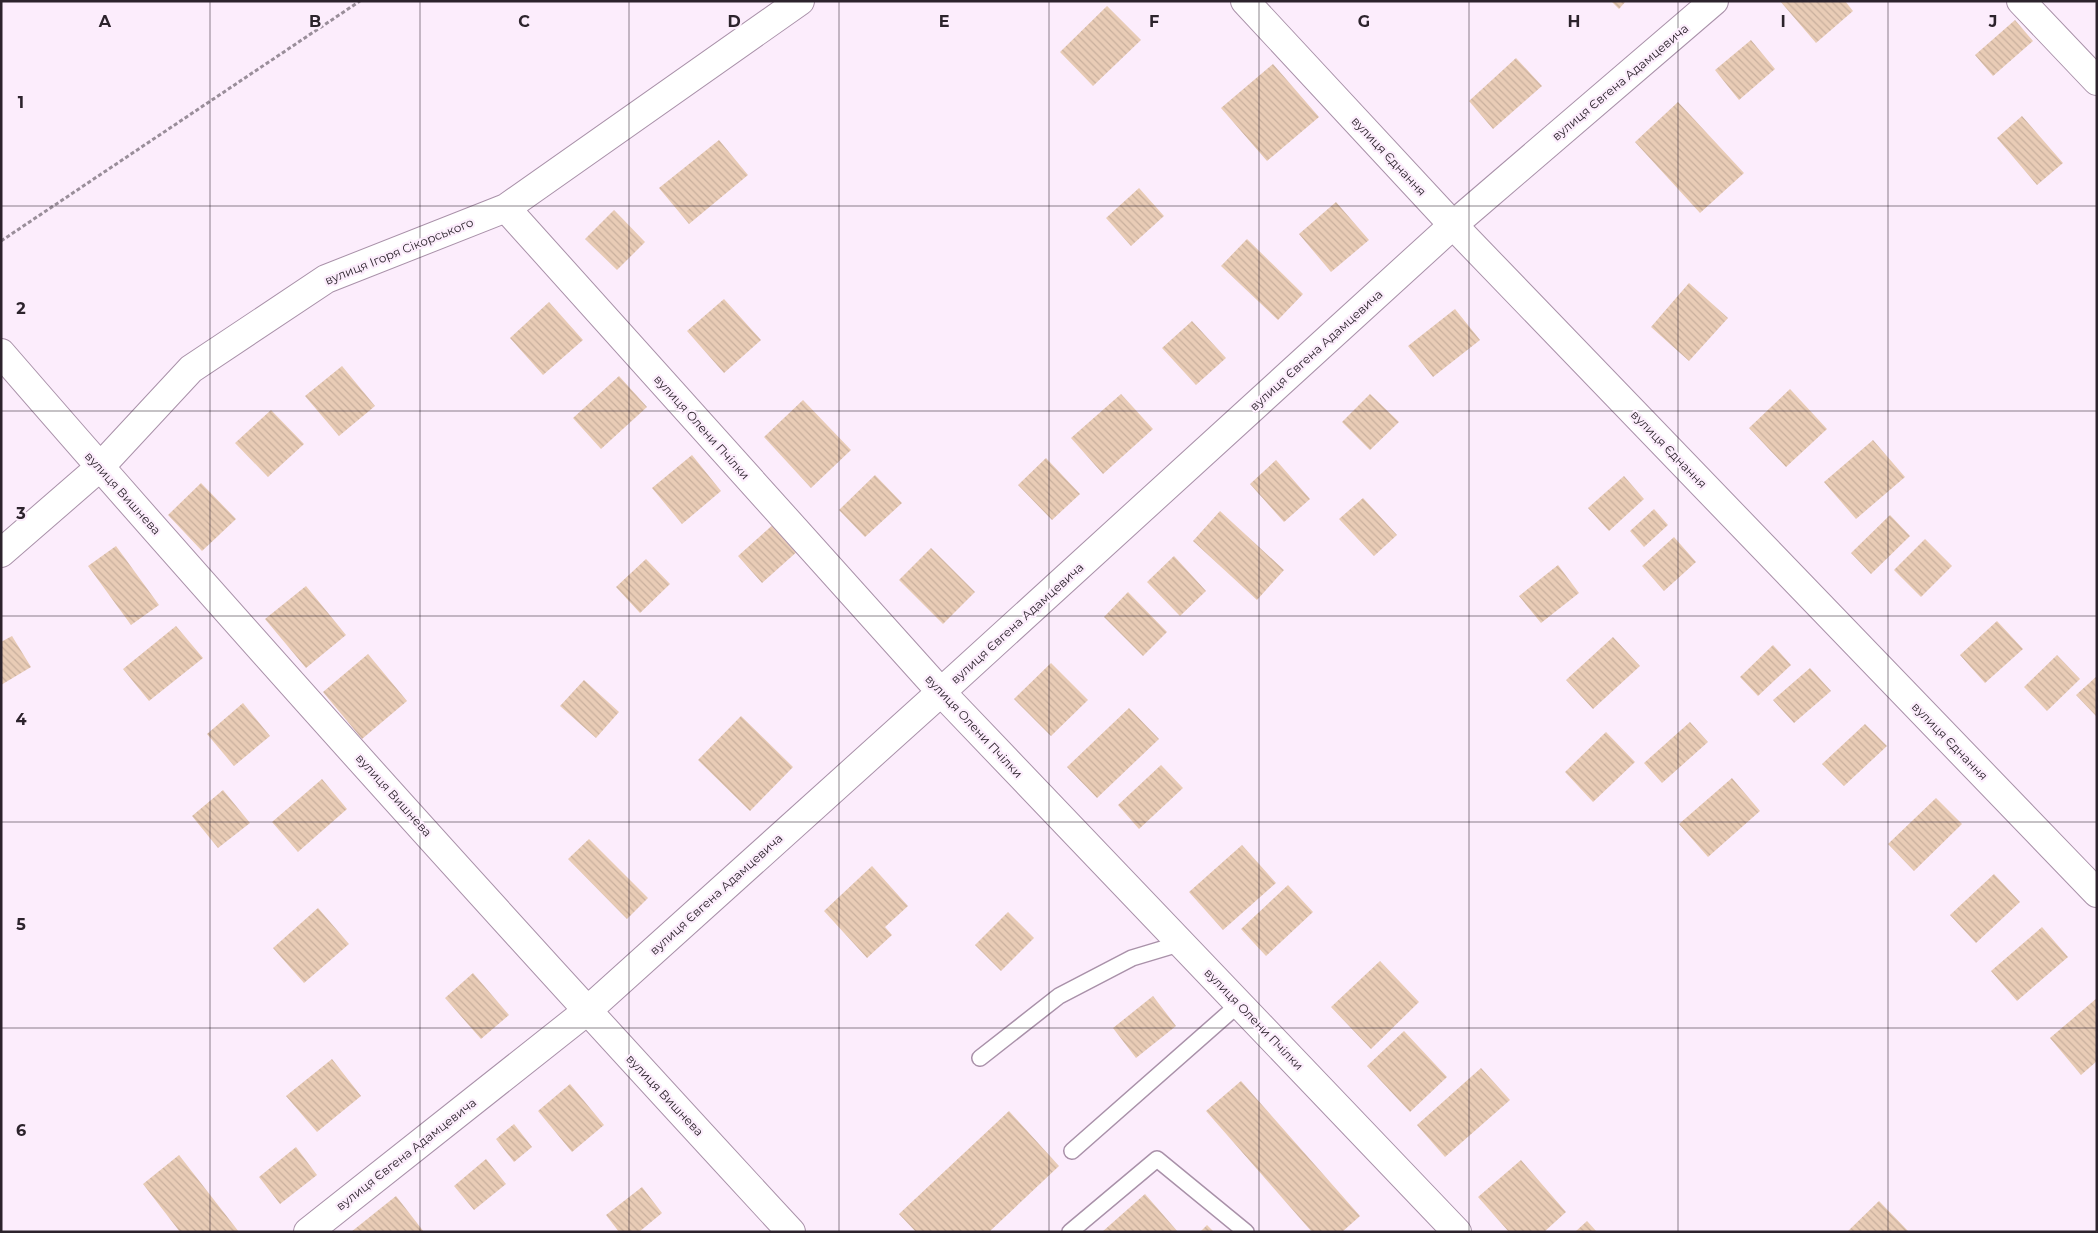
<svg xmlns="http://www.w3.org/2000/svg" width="2098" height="1233" viewBox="0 0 2098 1233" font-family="Montserrat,sans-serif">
  <defs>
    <pattern id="building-back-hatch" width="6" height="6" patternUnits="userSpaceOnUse" patternTransform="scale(1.25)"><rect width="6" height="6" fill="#e9ccb6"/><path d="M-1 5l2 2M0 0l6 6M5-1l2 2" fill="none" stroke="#c8af9d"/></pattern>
  </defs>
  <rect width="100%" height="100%" fill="#fcedfc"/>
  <path fill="url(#building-back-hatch)" d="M1611 1H1626L1619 9Z
    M1780 1H1845L1853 11 1816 43Z
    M1107 6 1141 40 1093 86 1060 52Z
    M2015 20 2033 41 1993 76 1975 55Z
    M1751 40 1775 69 1739 100 1715 70Z
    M1516 58 1542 86 1493 129 1469 101Z
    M1273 64 1319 117 1267 161 1221 108Z
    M1678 102 1744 173 1700 213 1635 142Z
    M2022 116 2063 163 2037 185 1997 138Z
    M719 140 748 175 689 224 659 188Z
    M1139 188 1164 216 1131 246 1106 218Z
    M1336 202 1369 240 1331 272 1299 234Z
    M614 210 645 242 617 270 585 239Z
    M1247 239 1303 294 1278 320 1221 266Z
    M1689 283 1728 318 1689 361 1651 327Z
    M724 299 761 340 724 373 687 331Z
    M549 302 583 340 543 375 510 338Z
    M1455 309 1480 340 1433 377 1408 346Z
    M1192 321 1226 358 1196 385 1162 348Z
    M342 366 375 406 339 436 305 396Z
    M619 376 647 407 601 449 573 418Z
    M1790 389 1827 429 1786 467 1749 428Z
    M1121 394 1153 429 1103 474 1071 438Z
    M1370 394 1399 422 1370 450 1342 422Z
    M803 400 851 450 811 488 764 437Z
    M271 410 304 444 268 477 235 443Z
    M1873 440 1905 477 1856 519 1824 482Z
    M692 455 721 491 682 524 652 488Z
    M1046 458 1080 494 1052 520 1018 485Z
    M1276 460 1310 499 1284 522 1250 484Z
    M875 475 902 503 865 537 839 510Z
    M1624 476 1644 499 1609 531 1588 508Z
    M201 483 236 519 202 551 168 515Z
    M1363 498 1397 535 1374 556 1339 519Z
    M1654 509 1668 525 1644 547 1630 531Z
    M1220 511 1284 570 1257 600 1193 541Z
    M1890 515 1910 536 1871 574 1851 553Z
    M776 522 800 549 762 583 738 556Z
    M1674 537 1696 562 1664 591 1642 566Z
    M1925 539 1952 566 1921 597 1894 570Z
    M116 546 159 605 131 625 88 566Z
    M931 548 975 592 943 624 899 580Z
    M1174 556 1206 591 1180 616 1147 582Z
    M646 559 670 584 640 613 616 587Z
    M1558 565 1579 593 1541 623 1519 596Z
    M306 586 346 635 306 668 265 619Z
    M1128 592 1167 632 1143 656 1104 617Z
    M1997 621 2023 649 1985 683 1960 655Z
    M176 626 203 658 149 701 123 669Z
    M12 636 31 667 1 685V642Z
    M1613 637 1640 666 1593 709 1566 680Z
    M1773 645 1791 665 1758 696 1740 677Z
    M368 654 407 701 362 739 323 692Z
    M2057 655 2080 679 2047 711 2024 687Z
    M1051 663 1088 700 1051 736 1014 699Z
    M1810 668 1831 691 1794 723 1773 700Z
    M2097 676V717L2076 695Z
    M584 680 619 712 596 738 560 706Z
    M243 703 270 736 234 766 207 734Z
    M1129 708 1159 739 1097 798 1067 767Z
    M741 716 793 767 750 811 698 760Z
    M1690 722 1708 742 1662 783 1644 763Z
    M1865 724 1887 746 1844 786 1822 764Z
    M1606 732 1635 762 1593 802 1565 772Z
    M1161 765 1183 788 1139 829 1118 805Z
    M1732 778 1760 811 1708 857 1679 824Z
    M322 779 347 809 298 852 272 822Z
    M223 790 250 823 218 848 192 816Z
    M1936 798 1962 824 1914 871 1888 844Z
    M589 839 648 898 627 919 568 859Z
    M1242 845 1276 883 1223 930 1189 892Z
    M872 866 908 906 885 927 892 935 867 958 824 911Z
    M1994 874 2020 902 1976 943 1950 915Z
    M1288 885 1313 912 1266 956 1241 929Z
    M318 908 349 944 304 983 273 948Z
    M1008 912 1034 938 1001 971 975 945Z
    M2042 927 2068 957 2017 1001 1991 971Z
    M1380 961 1419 1002 1371 1049 1331 1007Z
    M473 973 509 1015 481 1039 445 998Z
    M1153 996 1176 1026 1136 1058 1113 1028Z
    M2097 998V1061L2081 1075 2050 1038Z
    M1404 1031 1447 1077 1410 1112 1367 1066Z
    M332 1059 361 1096 317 1132 286 1096Z
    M1481 1068 1510 1100 1445 1157 1417 1125Z
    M1241 1081 1360 1216 1342 1232H1312L1206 1111Z
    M570 1084 604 1125 572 1152 538 1111Z
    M1009 1111 1059 1166 989 1232H916L899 1214Z
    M514 1124 532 1147 514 1162 496 1139Z
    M296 1147 317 1175 280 1204 259 1177Z
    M179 1155 239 1232H180L143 1184Z
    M486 1159 506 1184 474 1210 454 1186Z
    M1521 1160 1566 1212 1544 1232H1509L1478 1197Z
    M642 1187 662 1213 639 1232H619L606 1215Z
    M1145 1194 1178 1232H1102Z
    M396 1196 424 1232H351Z
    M1879 1201 1909 1232H1847Z
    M1587 1221 1597 1232H1575Z
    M1207 1225 1214 1232H1200Z"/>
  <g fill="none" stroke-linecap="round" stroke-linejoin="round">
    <defs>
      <path id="lane" d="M980 1058 1059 996 1132 958 1182 943
        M1072 1151 1239 1004
        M1070 1232 1157 1159 1246 1232"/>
      <path id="street" d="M1245 1 1453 225 2097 893
        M2021 1 2097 81
        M506 208 941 692 1457 1232
        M1 353C259 651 524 943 791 1232
        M1 553 100 467 191 369 326 279 506 208 800 1
        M308 1232 587 1011 941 692 1453 225 1714 1"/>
    </defs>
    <use href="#lane" stroke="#a991a9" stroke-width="18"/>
    <use href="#street" stroke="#a991a9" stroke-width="30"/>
    <path stroke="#9a8e9a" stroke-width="3" stroke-dasharray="4 2.5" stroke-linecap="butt" d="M1 241 360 1"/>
    <use href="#lane" stroke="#fff" stroke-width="15"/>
    <use href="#street" stroke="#fff" stroke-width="28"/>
  </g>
  <path fill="none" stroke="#2c232c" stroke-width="1" stroke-opacity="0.55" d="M210 1V1232M420 1V1232M629 1V1232M839 1V1232M1049 1V1232M1259 1V1232M1469 1V1232M1678 1V1232M1888 1V1232M1 206H2097M1 411H2097M1 616H2097M1 822H2097M1 1028H2097"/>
  <g text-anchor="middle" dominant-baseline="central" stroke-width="4.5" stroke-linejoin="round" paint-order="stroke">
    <g font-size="12" fill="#2c232c" stroke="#fcedfc">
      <text transform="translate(1620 82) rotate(-40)">вулиця Євгена Адамцевича</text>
      <text transform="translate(1389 156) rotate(47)">вулиця Єднання</text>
      <text transform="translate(399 251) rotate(-22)">вулиця Ігоря Сікорського</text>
      <text transform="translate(1316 350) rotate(-42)">вулиця Євгена Адамцевича</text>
      <text transform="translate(702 427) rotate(48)">вулиця Олени Пчілки</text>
      <text transform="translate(1669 449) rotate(46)">вулиця Єднання</text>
      <text transform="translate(123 493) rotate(48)">вулиця Вишнева</text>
      <text transform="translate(1017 623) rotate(-42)">вулиця Євгена Адамцевича</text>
      <text transform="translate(974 726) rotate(47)">вулиця Олени Пчілки</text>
      <text transform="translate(1950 741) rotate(46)">вулиця Єднання</text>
      <text transform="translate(394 795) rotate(48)">вулиця Вишнева</text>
      <text transform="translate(716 894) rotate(-42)">вулиця Євгена Адамцевича</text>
      <text transform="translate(1254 1019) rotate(46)">вулиця Олени Пчілки</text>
      <text transform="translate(665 1095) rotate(47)">вулиця Вишнева</text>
      <text transform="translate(406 1154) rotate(-38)">вулиця Євгена Адамцевича</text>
    </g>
  </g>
  <g font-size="16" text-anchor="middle" font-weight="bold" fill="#2c232c" stroke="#fcedfc" stroke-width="4.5" stroke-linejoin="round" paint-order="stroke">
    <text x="105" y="27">A</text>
    <text x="315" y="27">B</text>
    <text x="524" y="27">C</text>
    <text x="734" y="27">D</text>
    <text x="944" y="27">E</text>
    <text x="1154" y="27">F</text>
    <text x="1364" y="27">G</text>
    <text x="1574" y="27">H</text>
    <text x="1783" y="27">I</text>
    <text x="1993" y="27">J</text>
    <text x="21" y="108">1</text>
    <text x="21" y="314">2</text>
    <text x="21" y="519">3</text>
    <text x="21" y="725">4</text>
    <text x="21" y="930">5</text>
    <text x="21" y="1136">6</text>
  </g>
  <rect width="2098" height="1233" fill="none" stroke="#2c232c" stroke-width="5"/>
</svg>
